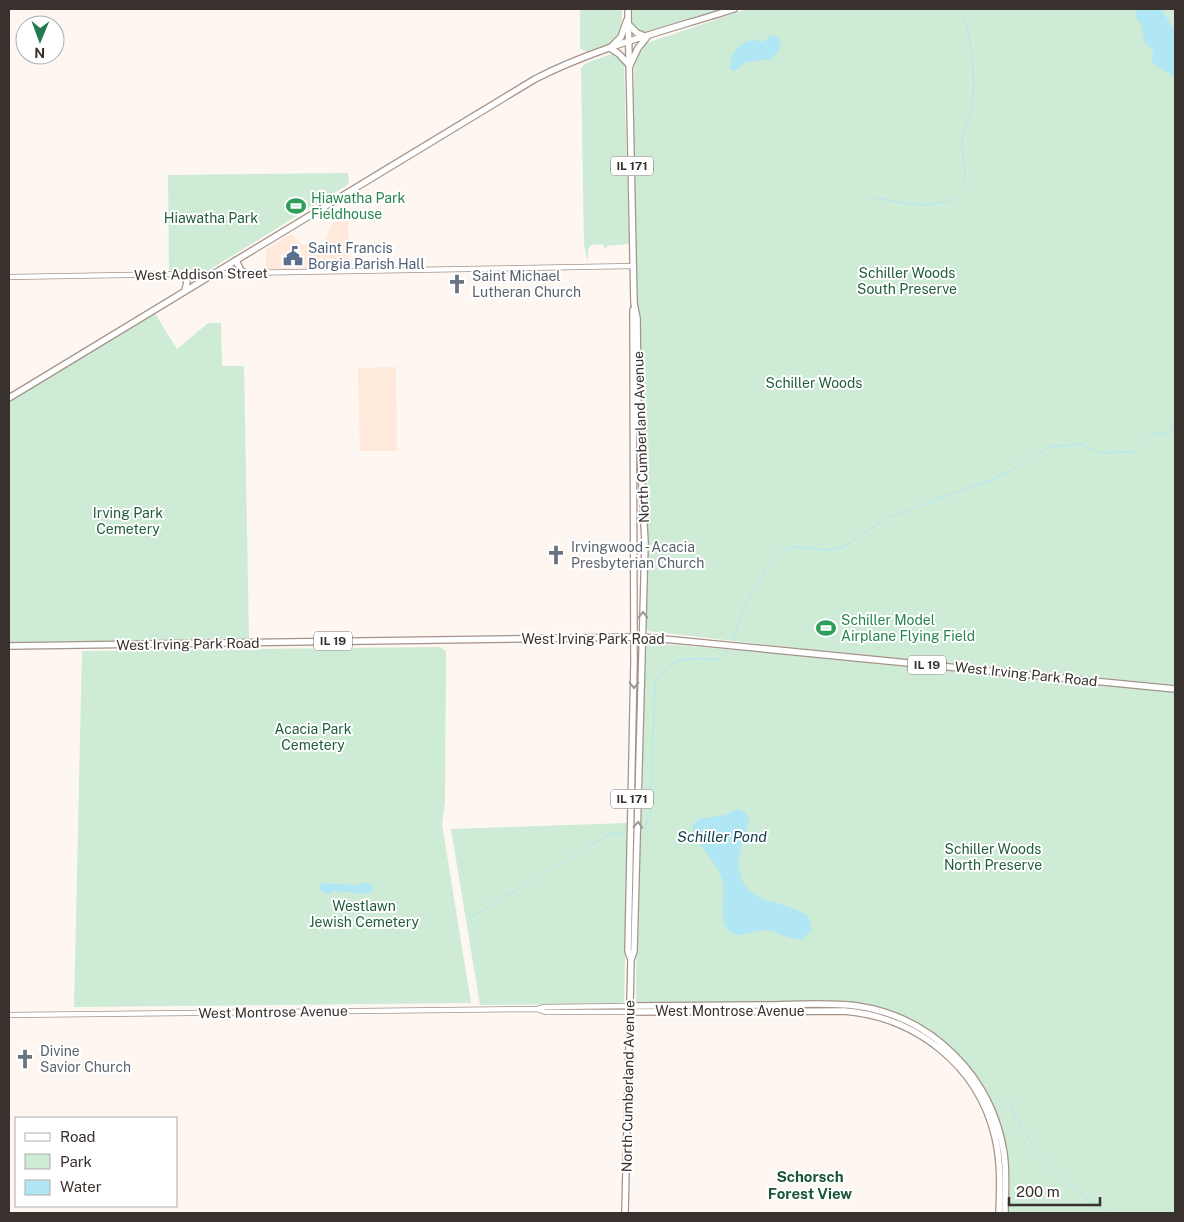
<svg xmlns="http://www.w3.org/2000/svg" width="1184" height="1222" viewBox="0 0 1184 1222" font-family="'Public Sans',sans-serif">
  <rect width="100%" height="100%" fill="#fdf6f1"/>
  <path fill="#fee9db" d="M348 215 349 267 266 269V249L292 234 302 245H323L332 224Z
    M396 367 397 451H360L358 368Z"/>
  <path fill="#ceebd6" d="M580 9H622C621 32 622 41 598 49 590 51 586 53 580 48Z
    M632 9H722L642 33 633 26Z
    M747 9H1175V685L802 649 648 631 645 626 647 508 640 405 633 113 635 60 643 44 647 43Z
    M612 54H616L624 64 629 244 607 246V249L601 244 591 245 588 250V262L584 245 581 68 586 63Z
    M348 173 349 184 209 270H169L168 175Z
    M154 312 177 349 208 323H221L222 366H244L249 639 9 643V403Z
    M649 643 822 657 1175 691V1213H1006C1005 1187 1007 1154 1001 1129 987 1067 931 1022 871 1007L642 1004 636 1001 637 883 642 807 645 654 646 646Z
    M440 647 446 651 445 802 442 824 471 1003 74 1007 82 651Z
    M628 823 624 1002 619 1004 480 1005 451 829Z"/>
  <path fill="#b1e6f5" d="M1135 9H1161L1175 31V77L1152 63 1153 51 1144 41 1142 26 1136 17Z
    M773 35 781 40 779 50 772 59 746 62 735 71 730 70C729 51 744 35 762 42Z
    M737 809 745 812 749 818C749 831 740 843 739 856 735 907 780 897 808 916L812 930 803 939C790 941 778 931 766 930 753 929 740 941 729 931 717 920 727 894 722 879 717 862 693 840 692 825L699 819 725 815Z
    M366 882 374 887 372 893 358 894 343 891 340 893 336 891 328 894 319 890 321 883 357 885Z"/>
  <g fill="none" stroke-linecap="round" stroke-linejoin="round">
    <path stroke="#b1e6f5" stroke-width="1" d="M962 189C970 174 961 159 962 144 963 131 970 119 972 107 976 77 972 44 964 16
      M871 198C902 200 924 213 955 197
      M733 640 744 606 770 563 781 552 794 547 829 550 843 547 888 517 989 481 1017 467 1049 447 1081 444 1100 453 1133 452 1153 434 1169 433 1175 421
      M644 828 650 815 655 683C674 652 688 660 719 659L728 650
      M469 918 596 842 610 834 624 833
      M1006 1098C1014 1109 1018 1124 1026 1135 1045 1167 1078 1195 1110 1213"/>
    <defs>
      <path id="minor" d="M9 277 634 266
        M537 1009 545 1012H630
        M9 1015 537 1009 544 1007 630 1006"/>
      <path id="major" d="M627 20 621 37 610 48 619 54 630 66
        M629 25 637 33 647 37
        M631 63 638 48 647 37
        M236 260 241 271 246 273
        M184 275 187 282 185 290
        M9 398 535 79C597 47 668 30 734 9
        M9 646 643 637 1175 689
        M631 960 628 951 634 662 633 310
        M630 1006C674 1006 718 1005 762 1005 793 1005 826 1002 857 1006 933 1017 992 1077 1004 1153 1007 1173 1005 1193 1005 1213
        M630 1012 844 1011C916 1017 978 1065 995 1137 1001 1162 1000 1188 999 1213
        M625 1213 631 960 634 951 645 543 638 407 637 318 634 303 628 9"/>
    </defs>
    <use href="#minor" stroke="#a49388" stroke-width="6"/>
    <use href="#major" stroke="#a49388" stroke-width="8"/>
    <use href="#minor" stroke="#fff" stroke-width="4.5"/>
    <use href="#major" stroke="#fff" stroke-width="5.5"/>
  </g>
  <defs><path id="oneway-chevron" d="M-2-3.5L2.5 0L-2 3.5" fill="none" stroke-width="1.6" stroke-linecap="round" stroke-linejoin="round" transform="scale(1.25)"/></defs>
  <g stroke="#9c9896">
    <use href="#oneway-chevron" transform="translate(643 615) rotate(-89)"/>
    <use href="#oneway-chevron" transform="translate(634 685) rotate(91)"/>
    <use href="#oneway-chevron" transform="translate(638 825) rotate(-87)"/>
  </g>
  <defs>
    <symbol id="stadium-bare" viewBox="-9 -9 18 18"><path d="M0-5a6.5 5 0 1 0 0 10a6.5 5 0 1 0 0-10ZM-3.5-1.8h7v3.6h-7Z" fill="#2e9e5b" stroke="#fff" stroke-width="2.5" paint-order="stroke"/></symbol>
    <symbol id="civic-bare" viewBox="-9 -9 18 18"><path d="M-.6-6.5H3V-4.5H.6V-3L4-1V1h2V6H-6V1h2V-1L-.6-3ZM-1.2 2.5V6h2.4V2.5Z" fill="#5c6f8a" stroke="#fff" stroke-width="2.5" paint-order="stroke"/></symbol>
    <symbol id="church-bare" viewBox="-9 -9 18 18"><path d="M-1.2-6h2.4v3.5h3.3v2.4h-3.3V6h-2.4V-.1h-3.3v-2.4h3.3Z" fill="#6b7280" stroke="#fff" stroke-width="2.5" paint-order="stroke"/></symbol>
  </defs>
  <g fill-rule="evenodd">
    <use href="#stadium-bare" x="282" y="192" width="28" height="28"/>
    <use href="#civic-bare" x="279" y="242" width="28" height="28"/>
    <use href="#church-bare" x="443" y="270" width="28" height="28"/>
    <use href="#church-bare" x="542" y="541" width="28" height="28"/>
    <use href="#stadium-bare" x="812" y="614" width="28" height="28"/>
    <use href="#church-bare" x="11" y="1045" width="28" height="28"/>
  </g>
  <g text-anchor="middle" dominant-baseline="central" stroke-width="4" stroke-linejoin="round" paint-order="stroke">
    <g fill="#fff" stroke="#746f6c" stroke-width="1">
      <rect x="611" y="156.5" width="42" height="19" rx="4"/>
      <rect x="314" y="631.5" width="38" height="19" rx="4"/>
      <rect x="908" y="655.5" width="38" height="19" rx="4"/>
      <rect x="611" y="789.5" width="42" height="19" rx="4"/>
    </g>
    <g font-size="12" font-weight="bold" fill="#38312d">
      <text x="632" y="166">IL 171</text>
      <text x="333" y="641">IL 19</text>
      <text x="927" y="665">IL 19</text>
      <text x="632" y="799">IL 171</text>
    </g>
    <g font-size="14" fill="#27864d" stroke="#fff" text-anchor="start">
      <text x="311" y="198">Hiawatha Park<tspan x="311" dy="16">Fieldhouse</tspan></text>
      <text x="841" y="620">Schiller Model<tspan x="841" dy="16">Airplane Flying Field</tspan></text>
    </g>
    <g font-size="14" fill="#1f5d39" stroke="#fff">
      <text x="211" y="218">Hiawatha Park</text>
      <text x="907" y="273">Schiller Woods<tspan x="907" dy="16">South Preserve</tspan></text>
      <text x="814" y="383">Schiller Woods</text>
      <text x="128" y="513">Irving Park<tspan x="128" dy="16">Cemetery</tspan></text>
      <text x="313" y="729">Acacia Park<tspan x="313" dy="16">Cemetery</tspan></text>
      <text x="993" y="849">Schiller Woods<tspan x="993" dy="16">North Preserve</tspan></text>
      <text x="364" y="906">Westlawn<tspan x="364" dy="16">Jewish Cemetery</tspan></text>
    </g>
    <g font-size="14" fill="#4e5e75" stroke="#fff" text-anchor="start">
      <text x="308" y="248">Saint Francis<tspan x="308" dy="16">Borgia Parish Hall</tspan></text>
    </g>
    <g font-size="14" fill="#38312d" stroke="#fff">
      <text transform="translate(201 274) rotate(-1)">West Addison Street</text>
      <text transform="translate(641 437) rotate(-92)">North Cumberland Avenue</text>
      <text x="593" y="639">West Irving Park Road</text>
      <text transform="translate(188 644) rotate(-1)">West Irving Park Road</text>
      <text transform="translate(1026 674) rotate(6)">West Irving Park Road</text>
      <text x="730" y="1011">West Montrose Avenue</text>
      <text transform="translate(273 1012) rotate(-1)">West Montrose Avenue</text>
      <text transform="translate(628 1086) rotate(-89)">North Cumberland Avenue</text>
    </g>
    <g font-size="14" fill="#5b616d" stroke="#fff" text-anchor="start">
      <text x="472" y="276">Saint Michael<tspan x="472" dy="16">Lutheran Church</tspan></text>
      <text x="571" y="547">Irvingwood - Acacia<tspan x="571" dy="16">Presbyterian Church</tspan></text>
      <text x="40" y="1051">Divine<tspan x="40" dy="16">Savior Church</tspan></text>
    </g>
    <g font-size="15" font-style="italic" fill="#0e3d49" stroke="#fff">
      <text x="722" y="836">Schiller Pond</text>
    </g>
    <g font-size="15" font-weight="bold" fill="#195537" stroke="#fff">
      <text x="810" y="1176">Schorsch<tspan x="810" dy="17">Forest View</tspan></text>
    </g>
  </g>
  <rect width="1184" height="1222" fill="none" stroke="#38312d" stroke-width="20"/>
  <rect x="15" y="1117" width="162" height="90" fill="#ffffff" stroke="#afadab"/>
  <rect x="25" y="1133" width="25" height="8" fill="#ffffff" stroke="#afadab"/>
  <text x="60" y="1142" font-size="15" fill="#38312d">Road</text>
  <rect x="25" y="1154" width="25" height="15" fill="#ceebd6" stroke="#afadab"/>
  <text x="60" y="1167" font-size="15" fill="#38312d">Park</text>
  <rect x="25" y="1180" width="25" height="15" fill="#b1e6f5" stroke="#afadab"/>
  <text x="60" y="1192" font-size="15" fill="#38312d">Water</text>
  <g transform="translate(40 40) rotate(181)"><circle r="24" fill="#ffffff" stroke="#afadab"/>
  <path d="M0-4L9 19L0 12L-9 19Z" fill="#227b50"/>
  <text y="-8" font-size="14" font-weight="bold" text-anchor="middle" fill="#38312d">N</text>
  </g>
  <path d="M1009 1197v8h91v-8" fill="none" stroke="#38312d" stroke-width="2.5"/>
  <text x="1016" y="1197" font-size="15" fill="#38312d" stroke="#ffffff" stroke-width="4" paint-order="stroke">200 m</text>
</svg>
